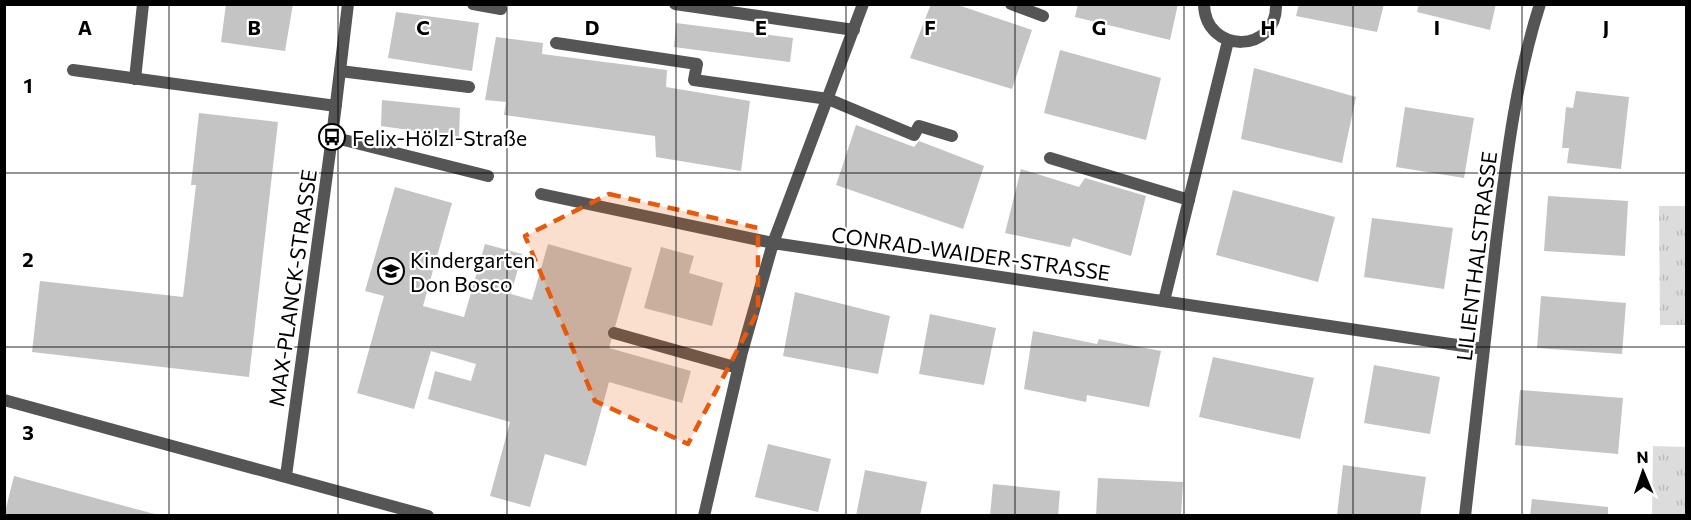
<svg xmlns="http://www.w3.org/2000/svg" width="1691" height="520" viewBox="0 0 1691 520" font-family="Commissioner,sans-serif">
  <defs>
    <pattern id="grass-tufts" width="24" height="20" patternUnits="userSpaceOnUse" patternTransform="scale(1.5)"><rect width="24" height="20" fill="#dcdcdc"/><path d="M3 7l-1-3M5 7V3M7 7l1-3M15 17l-1-3M17 17v-4M19 17l1-3" fill="none" stroke="#bbb"/></pattern>
  </defs>
  <rect width="100%" height="100%" fill="#fff"/>
  <path fill="url(#grass-tufts)" d="M1659 206H1686V325H1660Z
    M1653 446 1686 447V515H1652Z"/>
  <path fill="#c4c4c4" d="M226 4H293L285 51 221 42Z
    M931 4H955L1032 30 1012 89 910 58Z
    M1078 4H1178L1170 40 1075 17Z
    M1299 4H1384L1377 32 1296 16Z
    M1419 4H1496L1490 30 1417 12Z
    M396 12 479 23 472 71 388 58Z
    M676 23 793 38 790 62 674 47Z
    M496 37 543 43 542 54 667 70 666 87 750 101 741 171 656 157 655 136 504 115 506 102 485 100Z
    M1060 50 1161 78 1146 140 1044 113Z
    M1254 68 1356 97 1342 163 1241 139Z
    M1576 91 1629 97 1621 169 1567 163 1569 148H1562L1566 107 1573 108Z
    M382 100 460 108 459 137 381 126Z
    M1405 107 1474 118 1464 178 1396 167Z
    M199 113 278 122 249 377 32 352 40 281 183 297 196 185H191Z
    M856 125 914 147 919 141 984 166 963 229 836 185Z
    M1021 169 1079 187 1085 178 1146 196 1131 256 1073 238 1070 247 1005 233Z
    M395 187 452 203 423 306 464 317 485 244 522 254 511 294 532 300 548 244 632 268 609 348 691 371 682 403 609 382 586 466 545 454 530 507 490 496 510 422 428 399 435 371 471 381 476 364 431 351 414 409 357 393 384 296 365 291Z
    M1233 190 1335 217 1318 282 1216 255Z
    M1548 196 1628 201 1625 256 1544 251Z
    M1372 218 1453 228 1444 289 1364 277Z
    M661 247 694 256 689 273 723 283 712 326 644 308Z
    M795 292 890 316 878 374 783 356Z
    M1541 296 1626 303 1622 354 1537 348Z
    M930 314 996 328 984 385 919 374Z
    M1033 331 1097 344 1099 339 1161 351 1149 407 1087 395 1086 402 1024 389Z
    M1213 357 1314 378 1300 439 1199 417Z
    M1374 365 1440 377 1430 434 1364 423Z
    M1520 390 1623 398 1618 454 1515 445Z
    M768 444 831 459 818 512 755 497Z
    M1343 465 1426 477 1420 516 1337 515Z
    M865 470 927 482 920 516H856Z
    M14 476 106 501 162 516H4Z
    M1098 478 1183 482 1181 516H1096Z
    M993 484 1060 491 1058 516H990Z
    M1532 499 1608 507V516H1530Z"/>
  <g fill="none" stroke-linecap="round" stroke-linejoin="round">
    <path stroke="#555" stroke-width="12" d="M473 4 501 9
      M675 4 854 30
      M1011 4 1043 16
      M556 43 697 64 694 80 828 99 914 135 919 126 952 136
      M340 71 469 87
      M135 79 143 4
      M332 137 488 176
      M1050 158 1189 200
      M541 194 773 243
      M614 333 738 368"/>
    <path stroke="#555" stroke-width="12" d="M1204 4C1205 55 1278 54 1276 4
      M73 70 336 106
      M773 243 1484 349
      M1164 301 1228 41
      M4 400 428 516
      M286 476 332 137 348 4
      M704 516 742 352 773 243 863 4
      M1465 516C1475 425 1485 334 1496 243 1506 163 1515 82 1540 4"/>
  </g>
  <path fill="#e8590c" fill-opacity="0.2" stroke="#e8590c" stroke-width="4.5" stroke-dasharray="12 8" stroke-linejoin="round" d="M609 194 758 228V311L688 444 595 401 525 236Z"/>
  <path fill="none" stroke="#000" stroke-width="1.5" stroke-opacity="0.55" d="M169 4V516M338 4V516M507 4V516M676 4V516M846 4V516M1015 4V516M1184 4V516M1353 4V516M1522 4V516M4 173H1686M4 347H1686"/>
  <defs>
    <symbol id="bus-ring" viewBox="-11 -11 22 22"><circle r="9.5" fill="#fff" stroke="#000" stroke-width="1.5"/><path d="M-5-6H5V4H4V6H2V4H-2V6H-4V4H-5ZM-3.5-4V0h7V-4ZM-3.5 1.2v1.5H-2V1.2ZM2 1.2v1.5H3.5V1.2Z" fill="#000"/></symbol>
    <symbol id="school-ring" viewBox="-11 -11 22 22"><circle r="9.5" fill="#fff" stroke="#000" stroke-width="1.5"/><path d="M0-5L7-2L0 1L-7-2ZM-4 1L0 2.5L4 1V4Q0 6-4 4Z" fill="#000"/></symbol>
  </defs>
  <g fill-rule="evenodd">
    <use href="#bus-ring" x="317" y="122" width="30" height="30"/>
    <use href="#school-ring" x="376" y="256" width="30" height="30"/>
  </g>
  <g text-anchor="middle" dominant-baseline="central" stroke-width="4.5" stroke-linejoin="round" paint-order="stroke">
    <g font-size="21" fill="#000" stroke="#fff" text-anchor="start">
      <text x="352" y="137">Felix-Hölzl-Straße</text>
      <text x="410" y="259">Kindergarten<tspan x="410" dy="24">Don Bosco</tspan></text>
    </g>
    <g font-size="21" fill="#000" stroke="#fff">
      <text transform="translate(971 253) rotate(8)">CONRAD-WAIDER-STRASSE</text>
      <text transform="translate(1476 256) rotate(-83)">LILIENTHALSTRASSE</text>
      <text transform="translate(292 288) rotate(-82)">MAX-PLANCK-STRASSE</text>
    </g>
  </g>
  <g font-size="20" text-anchor="middle" font-weight="bold" fill="#000" stroke="#fff" stroke-width="4.5" stroke-linejoin="round" paint-order="stroke">
    <text x="85" y="35">A</text>
    <text x="254" y="35">B</text>
    <text x="423" y="35">C</text>
    <text x="592" y="35">D</text>
    <text x="761" y="35">E</text>
    <text x="930" y="35">F</text>
    <text x="1099" y="35">G</text>
    <text x="1268" y="35">H</text>
    <text x="1437" y="35">I</text>
    <text x="1606" y="35">J</text>
    <text x="28" y="93">1</text>
    <text x="28" y="267">2</text>
    <text x="28" y="440">3</text>
  </g>
  <rect width="1691" height="520" fill="none" stroke="#000000" stroke-width="12"/>
  <g transform="translate(1643 472) rotate(358)" stroke="#ffffff" stroke-width="4.5" paint-order="stroke">
  <path d="M0-4.5L10 22L0 15L-10 22Z" fill="#000000"/>
  <text y="-9" font-size="16" font-weight="bold" text-anchor="middle" fill="#000000">N</text>
  </g>
</svg>
